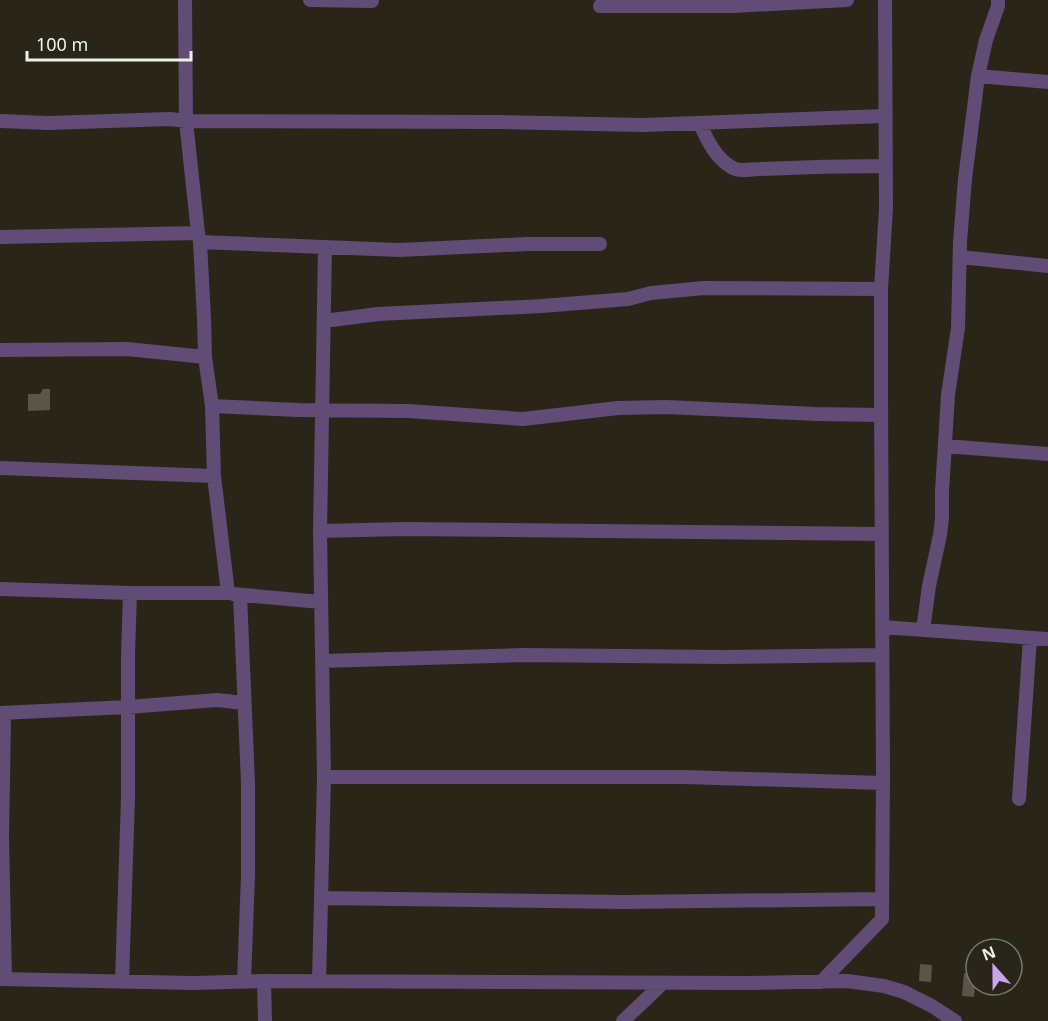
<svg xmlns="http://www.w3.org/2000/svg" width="1048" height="1021" viewBox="0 0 1048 1021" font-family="'Noto Sans',sans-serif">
  <rect width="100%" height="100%" fill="#292519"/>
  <path fill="#5a5548" d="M43 389H50V410L28 411V394H40Z
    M920 964 932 965 931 982 919 981Z
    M964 973 976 974 974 997 962 996Z"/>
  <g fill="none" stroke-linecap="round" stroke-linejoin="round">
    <path stroke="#604c74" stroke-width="14" d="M310 0 372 1
      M600 6H732L847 0
      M978 76 1048 82
      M0 121 48 123 170 119 186 121 499 122 643 125 884 116
      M700 124C707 140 716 159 733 168 740 172 752 169 760 169 802 167 843 166 885 166
      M0 237 198 233
      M200 242 399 250 527 244H600
      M960 257 1048 266
      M324 321 378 314 542 306 628 299 651 293 704 288 881 289
      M0 350 127 349 205 357
      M212 406 298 410 408 411 523 419 618 408 666 407 816 414 881 415
      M945 446 1048 454
      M0 468 214 476
      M320 531 403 529 881 534
      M0 589 130 593H228L214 476 212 406 205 357 204 318 200 242 198 233 186 121 185 0
      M233 594 321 602
      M240 595 248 783V875L244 981
      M882 627 1048 639
      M923 630 929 586 940 535 942 518V491L948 395 958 328 960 242 965 179 978 76 986 40 998 6V0
      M322 661 523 655 724 657 882 655
      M0 713 128 707 217 700 244 703
      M0 715 2 717 4 722 2 837 5 979
      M324 777H684L883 783
      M1019 799 1030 638
      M321 898 624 902 882 899
      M0 979 193 983 264 981 748 983 847 981 884 986 904 992 932 1006 955 1021
      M122 981 128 797V655L130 593
      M264 981 265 1021
      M319 981 324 777 320 531 325 247
      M821 982 882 919 883 775 881 394V289L886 208 885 0
      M623 1021 663 983"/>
  </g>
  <g transform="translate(994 967) rotate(339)"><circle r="28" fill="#292519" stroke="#79766c" stroke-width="1.5"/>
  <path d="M0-4.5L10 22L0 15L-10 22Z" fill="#c9a5ee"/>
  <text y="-9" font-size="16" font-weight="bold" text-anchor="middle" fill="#f2efe8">N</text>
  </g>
  <path d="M27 51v9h164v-9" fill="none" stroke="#f2efe8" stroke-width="3"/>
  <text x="36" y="51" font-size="18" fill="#f2efe8" stroke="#292519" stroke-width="4.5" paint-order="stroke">100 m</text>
</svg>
